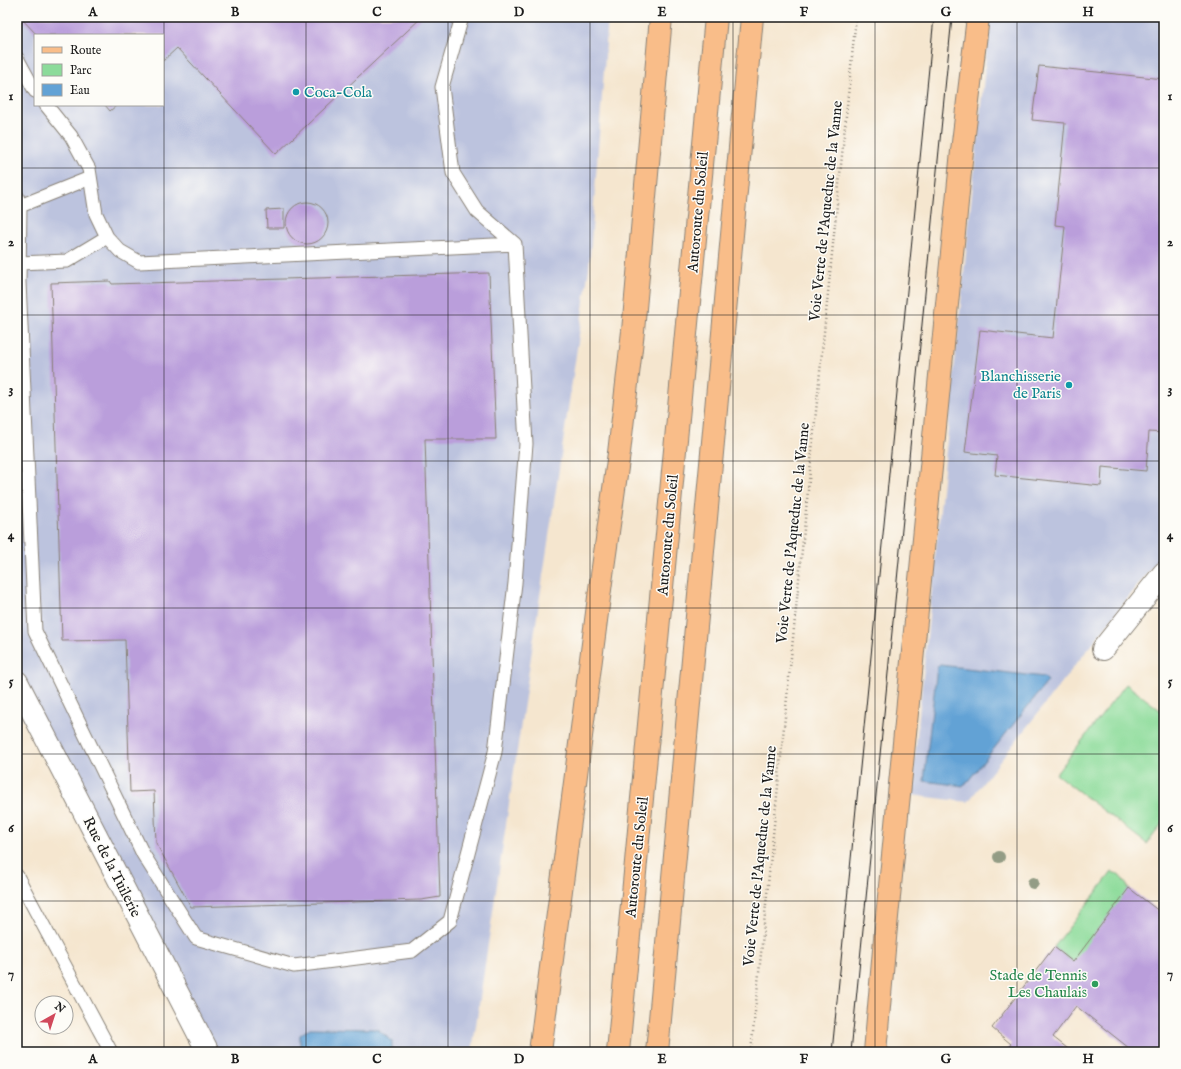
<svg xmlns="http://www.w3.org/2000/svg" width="1181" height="1069" viewBox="0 0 1181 1069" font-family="'IM FELL English',serif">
  <rect width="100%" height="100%" fill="#fdfcf7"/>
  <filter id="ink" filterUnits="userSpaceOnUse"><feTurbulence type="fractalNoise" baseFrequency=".025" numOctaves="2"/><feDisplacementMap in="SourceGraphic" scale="8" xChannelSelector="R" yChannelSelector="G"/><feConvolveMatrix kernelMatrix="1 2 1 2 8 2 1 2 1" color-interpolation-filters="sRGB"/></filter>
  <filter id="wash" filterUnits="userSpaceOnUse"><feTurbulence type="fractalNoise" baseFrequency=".012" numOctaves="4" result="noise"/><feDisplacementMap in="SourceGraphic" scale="16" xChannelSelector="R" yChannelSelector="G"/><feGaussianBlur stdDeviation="0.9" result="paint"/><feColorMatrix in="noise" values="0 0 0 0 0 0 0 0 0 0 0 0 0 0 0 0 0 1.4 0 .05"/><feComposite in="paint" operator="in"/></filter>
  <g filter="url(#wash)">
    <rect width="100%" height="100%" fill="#f5e6cf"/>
    <path fill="#bcc3de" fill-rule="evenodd" d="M17 17H608L589 268 472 1052H215L17 707ZM35 35H163V105H35Z
      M990 17H1164V552L968 802 911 795Z"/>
    <path fill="#8cdb9a" stroke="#547c5b" d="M1126 684 1164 713V821L1147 844 1056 774Z
      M1112 872C1121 874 1124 882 1129 888L1164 1044 1158 1052H1134L1073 962 1054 947Z"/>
    <path fill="#62a2d5" stroke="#3f5f78" d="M940 665 1044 677 1048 681 964 786 924 781 937 667Z
      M310 1028 377 1029 392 1041V1052H300V1035Z"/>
    <g id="blocks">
      <path fill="#ba9edb" d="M20 17H422L276 154 177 48 163 61V35H37Z
        M1039 66 1164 79V433L1149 432 1146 471 1102 467 1101 486 995 475 997 456 965 452 980 330 1053 338 1065 226 1055 225 1065 123 1032 120Z
        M105 105H117L110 111Z
        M286 223a21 21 0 1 1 42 0a21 21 0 1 1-42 0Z
        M284 209V228H267L266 210Z
        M489 273 496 439H425L440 897 421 900 191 907 156 843 154 791 130 792 125 640 62 641 51 283 110 281 112 284Z
        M1129 888 1164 915V1045L1158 1052H1134L1076 1006 1053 1037 1072 1052H1005L1011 1044 992 1028 1054 947 1073 962Z"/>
    </g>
  </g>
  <g filter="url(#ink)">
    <use href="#blocks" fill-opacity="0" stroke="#888176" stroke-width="1"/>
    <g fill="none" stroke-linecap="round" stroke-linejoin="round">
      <defs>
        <path id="lane" d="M17 58 35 91
          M46 105 71 136 89 169 96 214 107 237 120 251 139 262 515 244
          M17 196 20 206 19 282 35 631 143 854 196 938 294 966 412 951 450 921 495 752 515 583 526 444 515 244 477 211 453 173 442 87 462 17
          M20 206 90 178
          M19 263 67 261 107 237
          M17 876 111 1052"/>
        <path id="street" d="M1103 649 1164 573
          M17 682 208 1052"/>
        <path id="primary" d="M875 1052 886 927 962 151 978 17"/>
        <path id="highway" d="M540 1052 601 582 619 453 633 331 661 17
          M618 1052 716 17
          M657 1052 752 17"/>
      </defs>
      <use href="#lane" stroke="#888176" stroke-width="15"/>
      <use href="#street" stroke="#888176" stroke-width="24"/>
      <use href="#primary" stroke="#888176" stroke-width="24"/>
      <use href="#highway" stroke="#888176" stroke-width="24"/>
      <path stroke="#888176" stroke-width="2.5" stroke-dasharray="1 3" stroke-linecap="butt" d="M751 1052 856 17"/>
      <use href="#lane" stroke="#fff" stroke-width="13"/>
      <use href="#street" stroke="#fff" stroke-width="22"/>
      <use href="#primary" stroke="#f9bd89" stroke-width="22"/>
      <use href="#highway" stroke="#f9bd89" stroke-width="22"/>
      <path stroke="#1c1c1c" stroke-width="1" d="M832 1052 934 17
        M851 1052 952 17"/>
    </g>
    <g fill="#939c85">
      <circle cx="999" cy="857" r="6"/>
      <circle cx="1033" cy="883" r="6"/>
    </g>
  </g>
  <path fill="none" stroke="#1c1c1c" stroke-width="1" stroke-opacity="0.55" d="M164 17V1052M306 17V1052M448 17V1052M590 17V1052M733 17V1052M875 17V1052M1017 17V1052M17 168H1164M17 315H1164M17 461H1164M17 608H1164M17 754H1164M17 901H1164"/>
  <g fill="#0f9aa8" stroke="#fdfcf7" stroke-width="1.5">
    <circle cx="296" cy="92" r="4"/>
    <circle cx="1069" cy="385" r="4"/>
  </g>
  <circle fill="#2e9e5b" stroke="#fdfcf7" stroke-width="1.5" cx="1095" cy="984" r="4"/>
  <g text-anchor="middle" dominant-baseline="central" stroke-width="3" stroke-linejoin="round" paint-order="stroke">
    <g font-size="15" fill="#0d838f" stroke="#fdfcf7" text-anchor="start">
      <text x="304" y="92">Coca-Cola</text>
      <text x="1061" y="376" text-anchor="end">Blanchisserie<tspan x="1061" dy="17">de Paris</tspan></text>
    </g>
    <g font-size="15" fill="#1c1c1c" stroke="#fdfcf7">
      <text transform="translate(826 211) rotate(-84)">Voie Verte de l'Aqueduc de la Vanne</text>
      <text transform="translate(698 212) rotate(-85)">Autoroute du Soleil</text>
      <text transform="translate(793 533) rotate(-84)">Voie Verte de l'Aqueduc de la Vanne</text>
      <text transform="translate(668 535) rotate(-85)">Autoroute du Soleil</text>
      <text transform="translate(760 856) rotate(-84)">Voie Verte de l'Aqueduc de la Vanne</text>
      <text transform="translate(637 857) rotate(-84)">Autoroute du Soleil</text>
      <text transform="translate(112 867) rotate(63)">Rue de la Tuilerie</text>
    </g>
    <g font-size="15" fill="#27864d" stroke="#fdfcf7" text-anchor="end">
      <text x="1087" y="975">Stade de Tennis<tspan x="1087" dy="17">Les Chaulais</tspan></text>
    </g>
  </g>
  <rect width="1181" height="1069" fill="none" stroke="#fdfcf7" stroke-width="44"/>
  <rect x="34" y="34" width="130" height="72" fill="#fdfcf7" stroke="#a3a29f"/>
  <rect x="42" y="47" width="20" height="6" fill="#f9bd89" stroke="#a3a29f"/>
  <text x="70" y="54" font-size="12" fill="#1c1c1c">Route</text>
  <rect x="42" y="64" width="20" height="12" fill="#8cdb9a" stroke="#a3a29f"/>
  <text x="70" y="74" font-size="12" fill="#1c1c1c">Parc</text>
  <rect x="42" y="84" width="20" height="12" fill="#62a2d5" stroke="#a3a29f"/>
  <text x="70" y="94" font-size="12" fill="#1c1c1c">Eau</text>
  <g transform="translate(54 1015) rotate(39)"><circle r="19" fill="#fdfcf7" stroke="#a3a29f"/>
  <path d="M0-3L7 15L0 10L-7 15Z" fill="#d1495b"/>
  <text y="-6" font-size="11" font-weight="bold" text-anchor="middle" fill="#1c1c1c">N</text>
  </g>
  <rect x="22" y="22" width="1137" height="1025" fill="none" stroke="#1c1c1c" stroke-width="1.5"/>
  <g font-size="13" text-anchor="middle" font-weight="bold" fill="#1c1c1c">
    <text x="93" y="16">A</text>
    <text x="235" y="16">B</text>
    <text x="377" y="16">C</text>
    <text x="519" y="16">D</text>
    <text x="662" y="16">E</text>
    <text x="804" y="16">F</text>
    <text x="946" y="16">G</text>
    <text x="1088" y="16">H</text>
    <text x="11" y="100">1</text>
    <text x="1170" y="100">1</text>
    <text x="11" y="246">2</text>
    <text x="1170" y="246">2</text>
    <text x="11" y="393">3</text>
    <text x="1170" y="393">3</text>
    <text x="11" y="539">4</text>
    <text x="1170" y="539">4</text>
    <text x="11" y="685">5</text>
    <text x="1170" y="685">5</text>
    <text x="11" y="832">6</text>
    <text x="1170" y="832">6</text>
    <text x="11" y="978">7</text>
    <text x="1170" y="978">7</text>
    <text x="93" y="1063">A</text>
    <text x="235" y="1063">B</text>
    <text x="377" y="1063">C</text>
    <text x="519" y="1063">D</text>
    <text x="662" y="1063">E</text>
    <text x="804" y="1063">F</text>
    <text x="946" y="1063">G</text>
    <text x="1088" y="1063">H</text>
  </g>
</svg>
